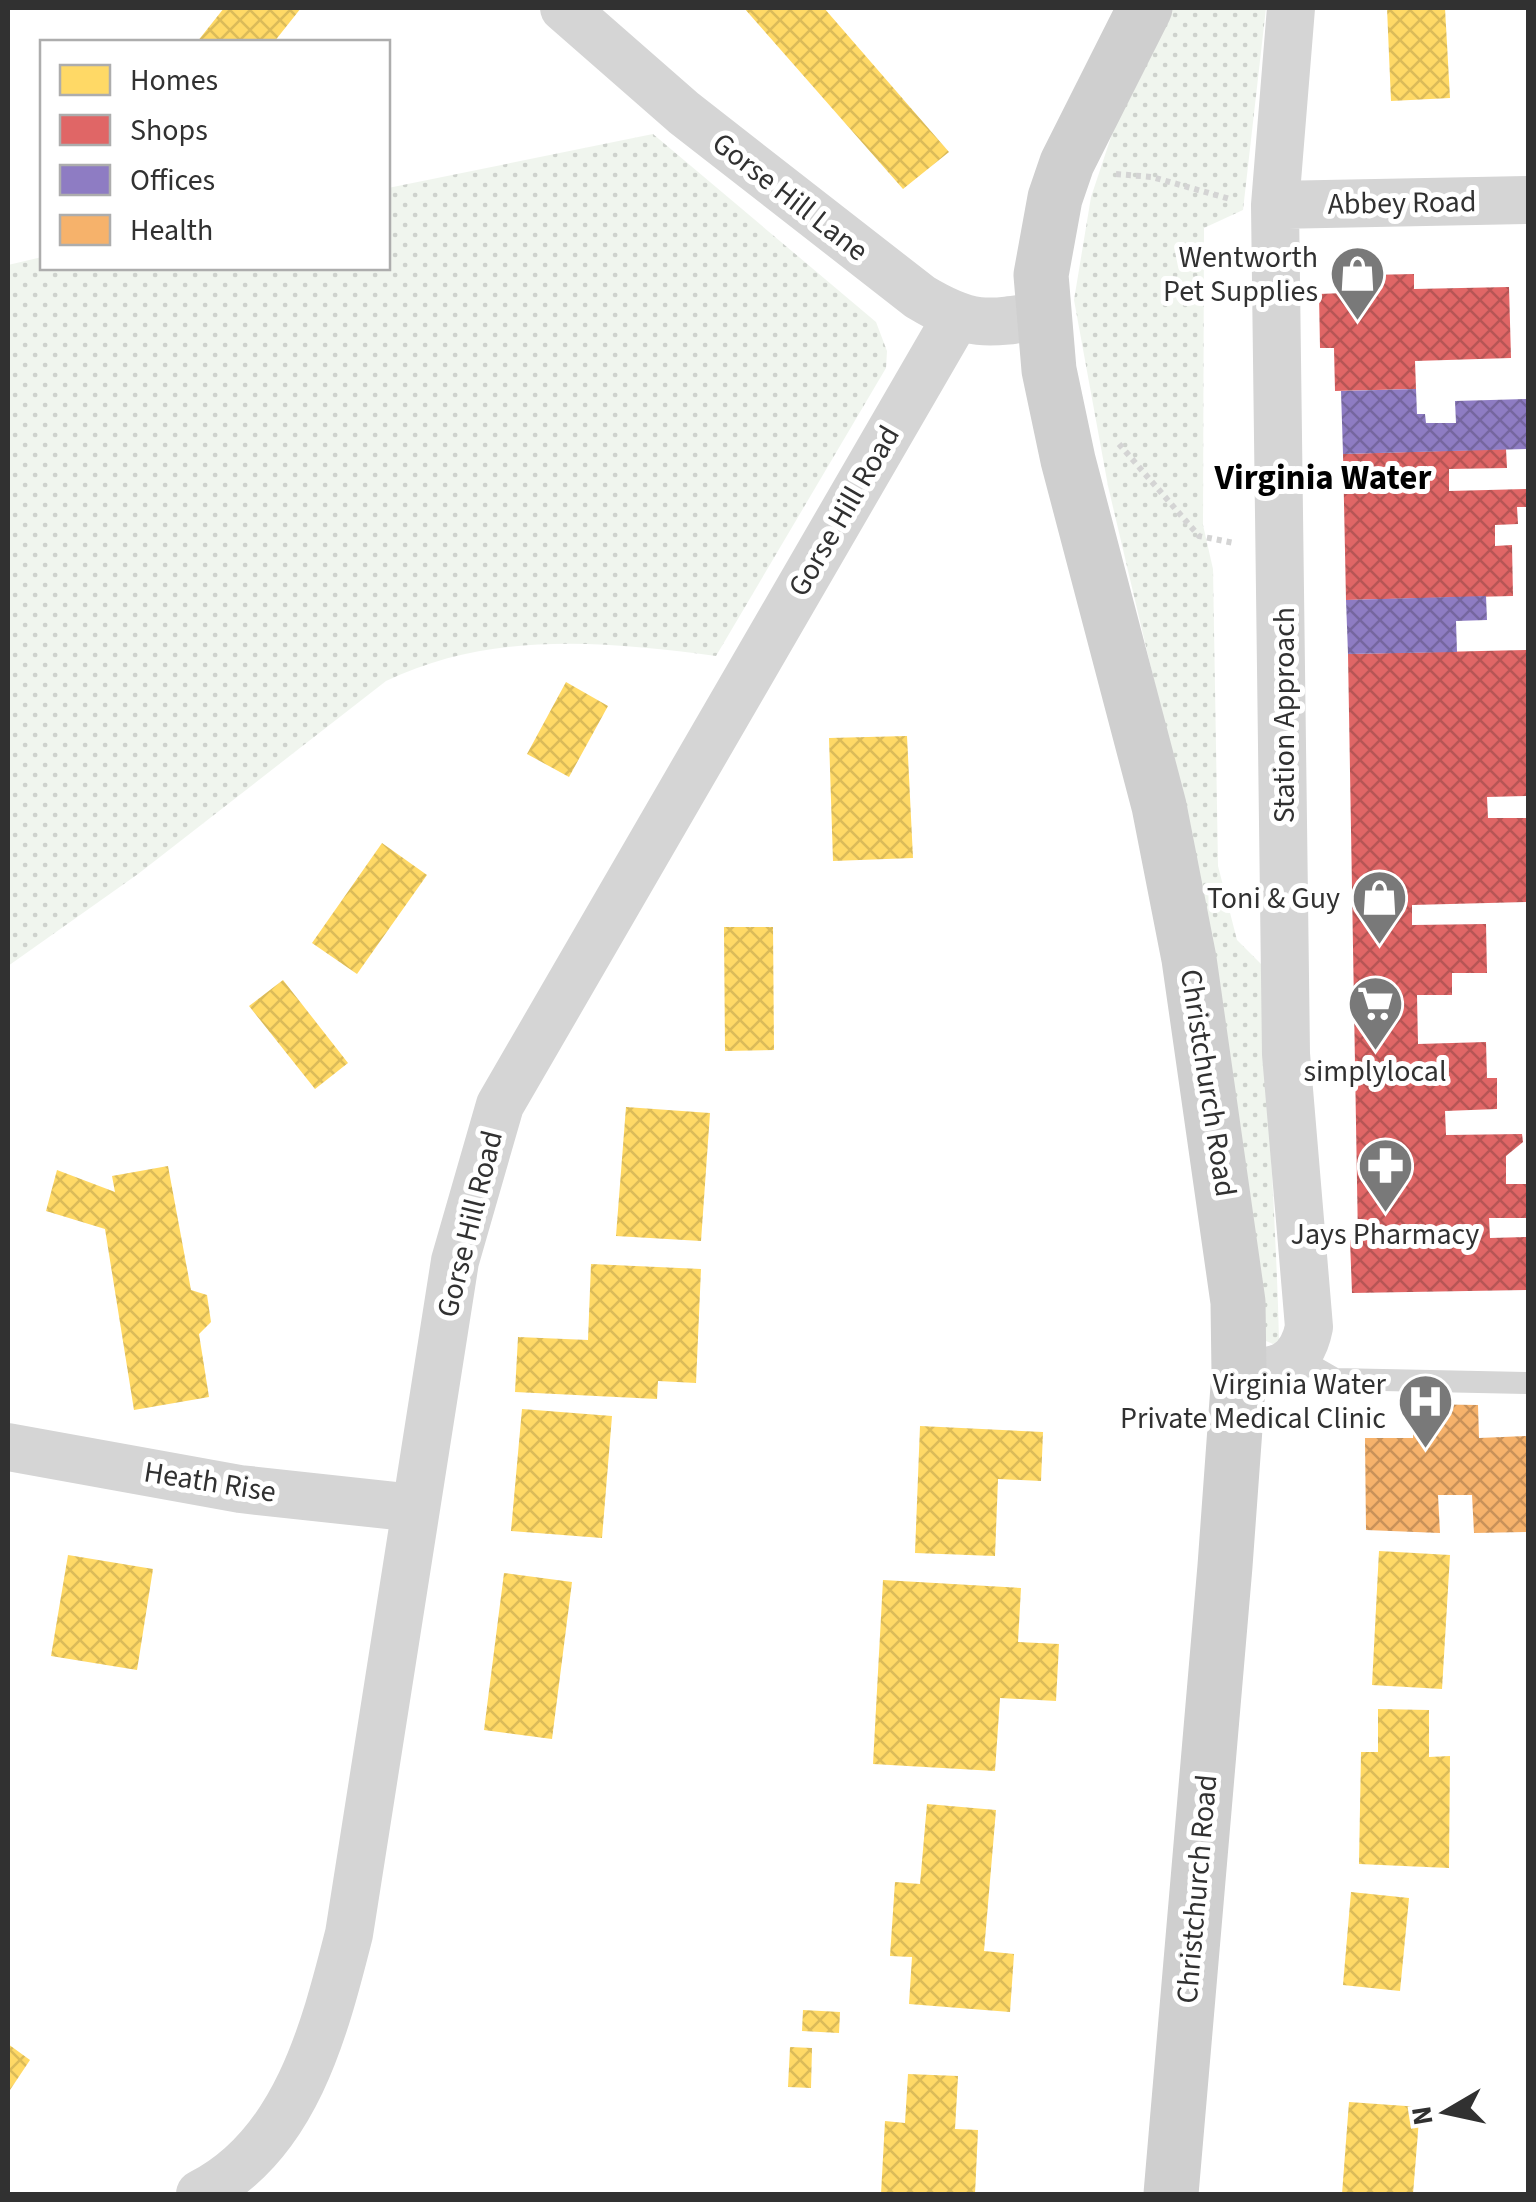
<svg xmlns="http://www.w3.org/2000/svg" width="1536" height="2202" viewBox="0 0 1536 2202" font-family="'Source Sans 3',sans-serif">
  <defs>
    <pattern id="green-dots" width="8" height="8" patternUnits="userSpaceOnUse" patternTransform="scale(2.5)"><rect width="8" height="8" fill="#f0f5ee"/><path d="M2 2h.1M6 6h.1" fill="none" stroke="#ced2cd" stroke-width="1.8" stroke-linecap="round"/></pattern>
    <pattern id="homes-cross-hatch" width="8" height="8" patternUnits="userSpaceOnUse" patternTransform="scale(2.5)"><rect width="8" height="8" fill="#ffd966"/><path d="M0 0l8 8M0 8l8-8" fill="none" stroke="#dbbb59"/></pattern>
    <pattern id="shops-cross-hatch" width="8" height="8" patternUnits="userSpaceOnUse" patternTransform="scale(2.5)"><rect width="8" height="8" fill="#e06666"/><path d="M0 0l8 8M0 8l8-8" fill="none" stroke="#b65555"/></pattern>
    <pattern id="offices-cross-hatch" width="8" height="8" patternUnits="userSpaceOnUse" patternTransform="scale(2.5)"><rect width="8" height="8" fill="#8e7cc3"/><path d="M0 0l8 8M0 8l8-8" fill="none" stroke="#75669f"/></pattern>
    <pattern id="health-cross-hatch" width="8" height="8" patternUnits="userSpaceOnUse" patternTransform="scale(2.5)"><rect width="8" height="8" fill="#f6b26b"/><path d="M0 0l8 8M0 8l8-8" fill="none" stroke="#c89159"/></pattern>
  </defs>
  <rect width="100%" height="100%" fill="#fff"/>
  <path fill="url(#green-dots)" d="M1173 8H1266L1243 210 1204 228 1203 525 1213 569 1218 866 1237 940 1262 965C1266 1090 1276 1215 1279 1340L1273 1344 1266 1341 1164 723 1108 486 1074 300 1091 197 1117 119Z
    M653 134 876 322 887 351 886 368 716 656C604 641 491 631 386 681L138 874 8 966V265L42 257V268H388V188Z"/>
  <path fill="url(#homes-cross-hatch)" d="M224 8H301L274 42H197Z
    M744 8H824L949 152 903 189Z
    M1387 8H1445L1450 98 1391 101Z
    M566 682 608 706 569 777 527 754Z
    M907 736 913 858 833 861 829 738Z
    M382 843 427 875 357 974 312 943Z
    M724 927H773L774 1050 725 1051Z
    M283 980 348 1063 315 1089 249 1006Z
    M626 1107 710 1113 701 1241 616 1236Z
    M168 1166 191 1290 207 1295 211 1322 199 1334 209 1397 134 1410 105 1229 46 1211 57 1170 115 1192 112 1176Z
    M591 1264 701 1269 696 1383 658 1381 657 1399 515 1392 518 1337 588 1340Z
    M522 1409 612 1416 602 1538 511 1531Z
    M920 1426 1043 1432 1041 1481 998 1479 995 1556 915 1553Z
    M1379 1551 1450 1555 1442 1689 1372 1685Z
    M68 1555 153 1569 137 1670 51 1656Z
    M504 1573 572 1582 552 1739 484 1730Z
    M883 1580 1021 1588 1018 1642 1059 1644 1056 1701 1000 1698 995 1771 873 1764Z
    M1378 1709 1429 1710V1757L1450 1756 1449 1868 1359 1864 1361 1752H1378Z
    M927 1804 996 1810 984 1951 1014 1954 1010 2012 909 2004 912 1957 890 1956 895 1882 920 1884Z
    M1351 1892 1409 1898 1400 1991 1343 1985Z
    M803 2010 840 2012 839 2033 802 2031Z
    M8 2044 30 2060 8 2093Z
    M790 2047 812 2048 811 2088 788 2087Z
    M908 2074 958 2076 955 2129 978 2130 975 2194H881L885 2121 905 2123Z
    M1349 2102 1420 2107 1413 2194H1342Z"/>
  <path fill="url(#shops-cross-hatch)" d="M1414 274V289L1509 287 1511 358 1415 361 1416 389 1335 391 1334 348H1320L1319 294 1368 292V275Z
    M1506 449 1507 468 1449 469V491L1528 489V507H1517L1518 524 1495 525V546L1512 545 1513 596 1346 600 1343 454Z
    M1528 650V796L1487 797 1488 818H1528V902L1412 905V925L1486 924 1487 973H1452V995H1417L1418 1044 1486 1042 1487 1078H1497V1109L1445 1111 1446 1135 1522 1134 1523 1142 1506 1156V1184H1528V1218H1489L1490 1238 1528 1237V1290L1352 1293 1350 1240H1358L1348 654Z"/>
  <path fill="url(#offices-cross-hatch)" d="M1416 389 1417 414H1425L1426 423H1456L1455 401 1528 399V449L1343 454 1341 391Z
    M1486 596 1487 620 1456 621 1457 652 1348 654 1346 600Z"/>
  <path fill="url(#health-cross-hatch)" d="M1414 1404 1478 1405 1479 1438 1528 1436V1532L1474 1533 1472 1495H1438L1440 1533 1366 1530 1365 1438H1413Z"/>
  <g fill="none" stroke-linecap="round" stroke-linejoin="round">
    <path stroke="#d4d4d4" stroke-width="6" stroke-dasharray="5 5" stroke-linecap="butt" d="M1116 174 1152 177 1230 199
      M1119 444 1199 536 1234 543"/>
    <path stroke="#d5d5d5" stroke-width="22" d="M1295 1356 1335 1379 1528 1383"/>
    <path stroke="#d5d5d5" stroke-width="48" d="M564 8 684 113 920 297C970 327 986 325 1043 315
      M1275 205 1528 200
      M1239 1373C1275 1373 1301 1368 1309 1327L1286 1054 1275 205 1291 8
      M8 1447 240 1489 415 1508
      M200 2194C295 2146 324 2032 349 1934L455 1261 500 1105 956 318"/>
    <path stroke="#cfcfcf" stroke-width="55" d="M1145 8 1067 163 1055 198 1041 275 1049 370 1068 460 1159 806 1189 959 1238 1302 1239 1373 1225 1566 1171 2194"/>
  </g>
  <defs>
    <symbol id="shop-pin" viewBox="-11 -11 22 30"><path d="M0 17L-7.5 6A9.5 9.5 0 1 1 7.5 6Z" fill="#797979" stroke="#fff"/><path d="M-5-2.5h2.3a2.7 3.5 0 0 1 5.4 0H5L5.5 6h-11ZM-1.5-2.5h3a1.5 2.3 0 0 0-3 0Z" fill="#fff"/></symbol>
    <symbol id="supermarket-pin" viewBox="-11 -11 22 30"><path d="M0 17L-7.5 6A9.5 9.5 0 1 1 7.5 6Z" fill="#797979" stroke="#fff"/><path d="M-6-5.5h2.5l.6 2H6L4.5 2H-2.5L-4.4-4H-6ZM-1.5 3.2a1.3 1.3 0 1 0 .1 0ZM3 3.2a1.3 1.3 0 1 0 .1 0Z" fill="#fff"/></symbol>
    <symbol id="pharmacy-pin" viewBox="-11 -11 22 30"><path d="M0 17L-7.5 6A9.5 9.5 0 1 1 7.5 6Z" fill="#797979" stroke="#fff"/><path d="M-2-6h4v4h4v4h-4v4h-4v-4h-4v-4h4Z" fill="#fff"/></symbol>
    <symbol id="hospital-pin" viewBox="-11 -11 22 30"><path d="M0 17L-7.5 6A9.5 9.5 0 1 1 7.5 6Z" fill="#797979" stroke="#fff"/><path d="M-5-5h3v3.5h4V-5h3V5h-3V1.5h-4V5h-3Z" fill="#fff"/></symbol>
  </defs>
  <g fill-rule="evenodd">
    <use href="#shop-pin" x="1326" y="242" width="63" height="86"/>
    <use href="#shop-pin" x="1348" y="866" width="63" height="86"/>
    <use href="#supermarket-pin" x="1344" y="972" width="63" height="86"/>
    <use href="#pharmacy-pin" x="1354" y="1134" width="63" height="86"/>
    <use href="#hospital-pin" x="1394" y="1370" width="63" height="86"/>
  </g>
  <g text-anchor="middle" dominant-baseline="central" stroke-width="10" stroke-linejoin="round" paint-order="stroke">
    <g font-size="30" fill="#313131" stroke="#fff">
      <text transform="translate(790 197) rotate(38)">Gorse Hill Lane</text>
      <text transform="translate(1402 203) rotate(-1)">Abbey Road</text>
      <text transform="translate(844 511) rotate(-60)">Gorse Hill Road</text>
      <text transform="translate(1284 715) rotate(-90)">Station Approach</text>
      <text transform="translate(1208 1083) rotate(81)">Christchurch Road</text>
      <text transform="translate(470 1224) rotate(-76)">Gorse Hill Road</text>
      <text transform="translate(210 1482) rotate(9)">Heath Rise</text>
      <text transform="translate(1197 1889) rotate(-85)">Christchurch Road</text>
    </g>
    <g font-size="30" fill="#313131" stroke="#fff" text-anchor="end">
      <text x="1318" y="257">Wentworth<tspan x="1318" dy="34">Pet Supplies</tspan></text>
      <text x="1340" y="898">Toni &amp; Guy</text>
      <text x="1375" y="1071" text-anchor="middle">simplylocal</text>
      <text x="1385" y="1234" text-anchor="middle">Jays Pharmacy</text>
      <text x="1386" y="1384">Virginia Water<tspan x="1386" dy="34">Private Medical Clinic</tspan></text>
    </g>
    <g font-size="35" font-weight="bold" fill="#000" stroke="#fff">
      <text x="1323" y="478">Virginia Water</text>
    </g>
  </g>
  <rect width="1536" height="2202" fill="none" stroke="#313131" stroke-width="20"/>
  <rect x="40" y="40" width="350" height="230" fill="#ffffff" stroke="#adadad" stroke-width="2.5"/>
  <rect x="60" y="65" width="50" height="30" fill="#ffd966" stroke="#adadad" stroke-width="2.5"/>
  <text x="130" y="90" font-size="30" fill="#313131">Homes</text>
  <rect x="60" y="115" width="50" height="30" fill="#e06666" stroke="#adadad" stroke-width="2.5"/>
  <text x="130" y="140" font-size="30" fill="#313131">Shops</text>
  <rect x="60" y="165" width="50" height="30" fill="#8e7cc3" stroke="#adadad" stroke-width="2.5"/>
  <text x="130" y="190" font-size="30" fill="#313131">Offices</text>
  <rect x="60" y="215" width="50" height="30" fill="#f6b26b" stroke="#adadad" stroke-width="2.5"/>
  <text x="130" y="240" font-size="30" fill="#313131">Health</text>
  <g transform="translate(1446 2112) rotate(261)" stroke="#ffffff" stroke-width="8" paint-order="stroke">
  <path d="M0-8L18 38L0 25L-18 38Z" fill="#313131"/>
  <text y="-15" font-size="28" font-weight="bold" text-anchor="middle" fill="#313131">N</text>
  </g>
</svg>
